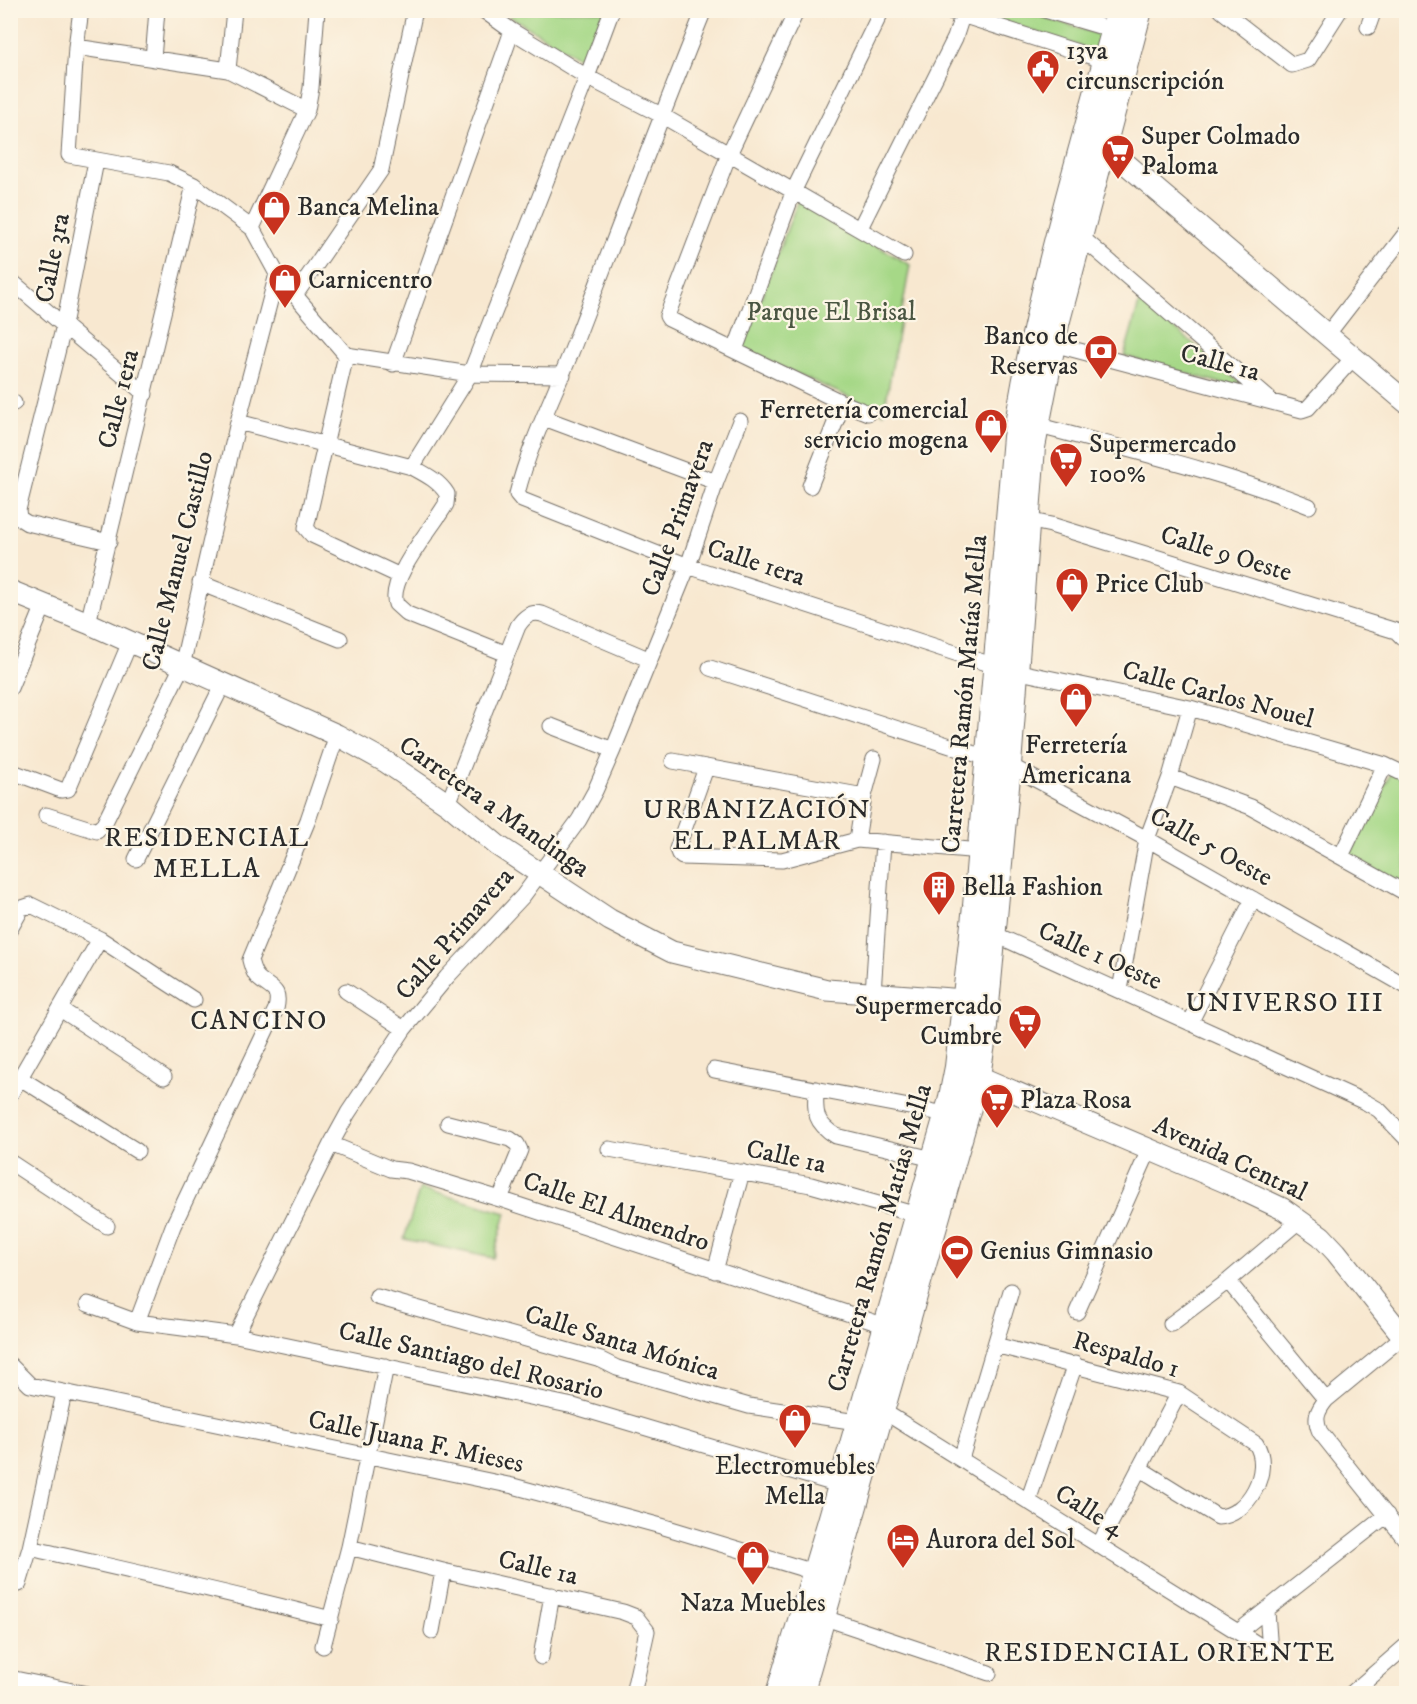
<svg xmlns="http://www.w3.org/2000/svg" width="1417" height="1704" viewBox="0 0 1417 1704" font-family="'IM FELL DW Pica',serif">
  <rect width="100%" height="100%" fill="#fcf5e5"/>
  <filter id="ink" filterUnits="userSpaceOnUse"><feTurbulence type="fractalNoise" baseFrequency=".0167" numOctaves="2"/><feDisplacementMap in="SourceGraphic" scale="12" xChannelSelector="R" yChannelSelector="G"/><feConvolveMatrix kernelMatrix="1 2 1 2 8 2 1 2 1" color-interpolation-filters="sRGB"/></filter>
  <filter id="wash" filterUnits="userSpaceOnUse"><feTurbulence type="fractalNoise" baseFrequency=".008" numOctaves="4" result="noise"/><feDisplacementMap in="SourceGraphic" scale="24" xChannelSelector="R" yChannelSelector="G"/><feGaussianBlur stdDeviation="1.35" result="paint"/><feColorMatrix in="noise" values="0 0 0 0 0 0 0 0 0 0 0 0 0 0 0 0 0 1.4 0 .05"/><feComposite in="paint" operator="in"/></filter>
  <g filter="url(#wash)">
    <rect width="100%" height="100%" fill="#f8e8d0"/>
    <path fill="#a6d887" stroke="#688259" stroke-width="1.5" d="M501 11H606L587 63Z
      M969 11H1024L1101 35 1098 52Z
      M798 200 910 265 884 413 742 349Z
      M1140 300 1252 392 1124 356Z
      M1391 773 1406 779V888L1350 855Z
      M420 1188 506 1213 493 1258 404 1239Z"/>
  </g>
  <g filter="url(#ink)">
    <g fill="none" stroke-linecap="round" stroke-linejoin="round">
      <defs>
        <path id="street" d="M81 10 76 47 69 155 169 173 194 185 252 228 277 274 346 355 470 374 563 375
          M483 10 512 31 587 77 612 10
          M704 10C659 121 617 233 574 345 555 394 530 442 517 494L522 500 688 566 995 666
          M797 10 729 154 667 316 669 319 843 403 868 413
          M946 10 1112 63
          M1045 10 1120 32
          M1221 10 1292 65 1308 60 1340 10
          M1368 27 1374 10
          M76 47 228 70 307 110
          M153 59 157 10
          M228 70 234 10
          M96 161 64 325 18 510 19 518 27 523 109 542
          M252 228 307 110 311 88 317 10
          M860 228 955 38 964 10
          M1080 236 1269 399
          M10 280 145 394
          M296 294 381 170 415 10
          M1327 335 1406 233
          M1053 344 1302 410 1308 408 1354 357
          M735 350 794 190 882 10
          M346 355 306 528 312 535 400 576
          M393 364 512 31
          M10 400 14 403
          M544 418 716 482
          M238 422 412 467C425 474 439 481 447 494L446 504C433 527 387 579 396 604L407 614 507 654
          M1036 425C1128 450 1220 471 1309 506
          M412 467 470 374 587 77 661 115 904 255
          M810 486 843 403
          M1027 520 1051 525 1396 631 1406 641
          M200 583 340 639
          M88 623 194 185
          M710 668 1009 765 1147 839 1406 986
          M1015 671 1190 708 1385 765 1406 775
          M10 688 44 605
          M551 726 613 750
          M673 761 864 796
          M706 768 677 849 679 854 682 857 782 860 857 840 980 851
          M10 771 61 790 68 789 130 642
          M1170 777 1251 807 1406 893
          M448 804 518 626C524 617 531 611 542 614L648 659
          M46 815 97 831 104 824 182 666 238 422 277 274
          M857 840 864 796 874 759
          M1341 856 1385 765
          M136 859 223 684
          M10 929 22 908 31 905 100 939 194 1000
          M994 934 1367 1103 1379 1110 1406 1138
          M1120 990 1147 839 1170 777 1190 708
          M346 991 404 1029
          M873 993 883 842
          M60 1009 164 1077
          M1190 1023 1253 899
          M714 1070 946 1114
          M20 1078 137 1151
          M816 1089C815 1113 814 1122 836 1136L933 1159
          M10 1095 100 939
          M448 1123 510 1139 517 1144 520 1150 500 1199
          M331 1144 391 1169 408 1171 500 1199 886 1326
          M609 1149 811 1185 917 1215
          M10 1162 107 1226
          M715 1271 742 1172
          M1228 1281 1326 1400
          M377 1297 601 1360 617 1368 749 1406 857 1422
          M88 1304 137 1322 236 1335 573 1406 839 1485
          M1077 1312 1149 1150
          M137 1322 173 1226 276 1009C281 988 271 990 258 978 253 973 252 967 250 960L308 820 337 735
          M1171 1324 1228 1281 1300 1220
          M1406 1334 1326 1400C1317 1411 1314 1419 1320 1432L1406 1540
          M236 1335 331 1144 348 1113 404 1029 447 977 523 896 579 820 595 791 613 750 688 566 716 482 740 421
          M995 1345 1179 1393 1256 1444C1273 1470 1248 1516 1218 1517L1139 1468
          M10 1365 30 1385 513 1486 661 1526 814 1572
          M875 1406 1270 1652
          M961 1459 1011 1291
          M1028 1501 1075 1364
          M1099 1545 1179 1393
          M349 1547 443 1571 623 1612 636 1617 647 1631 633 1694
          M30 1548C130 1571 231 1593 331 1619
          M19 1584 30 1548 64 1393
          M1267 1611 1270 1652
          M822 1617 989 1673
          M432 1631 443 1571
          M1238 1632 1387 1515
          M323 1646 349 1547 386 1366
          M541 1657 552 1595
          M10 1678 87 1694
          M1351 1694 1406 1646"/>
        <path id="secondary" d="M1091 140 1105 146 1406 402
          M10 591 88 623 337 735 386 762 448 804 497 845 610 920 672 952 827 990 965 1000
          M963 1070 1228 1183 1283 1209 1321 1236 1336 1252 1406 1340"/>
        <path id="primary" d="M778 1694 830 1521 950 1102 957 1067 975 906 1015 437C1037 293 1081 152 1119 10
          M801 1694 978 1076 984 1037 1009 765 1033 447 1057 324 1140 10"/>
      </defs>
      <use href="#street" stroke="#736d65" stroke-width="17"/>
      <use href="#secondary" stroke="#736d65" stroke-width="23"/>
      <use href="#primary" stroke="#736d65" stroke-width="26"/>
      <use href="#street" stroke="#fff" stroke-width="15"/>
      <use href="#secondary" stroke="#fff" stroke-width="21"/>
      <use href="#primary" stroke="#fff" stroke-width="24"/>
    </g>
  </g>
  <defs>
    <symbol id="civic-pin" viewBox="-11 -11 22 30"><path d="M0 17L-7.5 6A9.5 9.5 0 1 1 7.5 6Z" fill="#c8321e" stroke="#fcf5e5"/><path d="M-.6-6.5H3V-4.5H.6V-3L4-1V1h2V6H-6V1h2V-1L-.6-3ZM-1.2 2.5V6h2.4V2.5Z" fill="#fff"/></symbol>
    <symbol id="supermarket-pin" viewBox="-11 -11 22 30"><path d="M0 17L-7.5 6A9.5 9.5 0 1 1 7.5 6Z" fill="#c8321e" stroke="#fcf5e5"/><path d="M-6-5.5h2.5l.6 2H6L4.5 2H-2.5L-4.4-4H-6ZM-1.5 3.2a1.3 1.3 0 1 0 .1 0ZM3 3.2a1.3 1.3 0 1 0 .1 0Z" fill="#fff"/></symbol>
    <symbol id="shop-pin" viewBox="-11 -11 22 30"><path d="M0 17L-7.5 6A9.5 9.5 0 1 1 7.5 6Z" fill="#c8321e" stroke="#fcf5e5"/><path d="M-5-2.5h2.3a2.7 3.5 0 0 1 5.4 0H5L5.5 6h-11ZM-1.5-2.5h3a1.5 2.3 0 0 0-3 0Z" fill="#fff"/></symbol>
    <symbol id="bank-pin" viewBox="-11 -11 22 30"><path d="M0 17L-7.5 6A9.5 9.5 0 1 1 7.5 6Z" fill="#c8321e" stroke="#fcf5e5"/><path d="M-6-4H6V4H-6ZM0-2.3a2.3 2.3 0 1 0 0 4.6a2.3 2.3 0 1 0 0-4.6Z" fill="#fff"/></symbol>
    <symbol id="building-pin" viewBox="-11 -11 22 30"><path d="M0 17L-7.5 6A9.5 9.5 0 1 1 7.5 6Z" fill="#c8321e" stroke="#fcf5e5"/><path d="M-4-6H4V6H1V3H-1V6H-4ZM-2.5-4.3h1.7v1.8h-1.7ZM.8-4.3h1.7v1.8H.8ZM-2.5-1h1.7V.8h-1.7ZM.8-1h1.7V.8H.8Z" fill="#fff"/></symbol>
    <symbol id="stadium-pin" viewBox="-11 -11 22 30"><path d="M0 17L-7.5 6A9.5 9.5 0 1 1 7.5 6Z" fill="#c8321e" stroke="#fcf5e5"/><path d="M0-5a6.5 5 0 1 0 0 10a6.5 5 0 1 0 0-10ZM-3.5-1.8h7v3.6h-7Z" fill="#fff"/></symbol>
    <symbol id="hotel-pin" viewBox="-11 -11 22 30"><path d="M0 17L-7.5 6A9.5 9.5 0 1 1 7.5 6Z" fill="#c8321e" stroke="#fcf5e5"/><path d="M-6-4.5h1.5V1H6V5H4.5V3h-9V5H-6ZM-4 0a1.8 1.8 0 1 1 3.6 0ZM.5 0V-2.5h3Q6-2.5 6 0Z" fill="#fff"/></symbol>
  </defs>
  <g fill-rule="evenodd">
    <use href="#civic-pin" x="1024" y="47" width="38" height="52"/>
    <use href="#supermarket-pin" x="1099" y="132" width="38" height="52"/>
    <use href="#shop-pin" x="255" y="188" width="38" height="52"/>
    <use href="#shop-pin" x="266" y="261" width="38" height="52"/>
    <use href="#bank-pin" x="1082" y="332" width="38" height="52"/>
    <use href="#shop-pin" x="972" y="406" width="38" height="52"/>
    <use href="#supermarket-pin" x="1047" y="440" width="38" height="52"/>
    <use href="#shop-pin" x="1053" y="565" width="38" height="52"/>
    <use href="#shop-pin" x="1057" y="680" width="38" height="52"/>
    <use href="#building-pin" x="920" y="868" width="38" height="52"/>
    <use href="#supermarket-pin" x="1006" y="1002" width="38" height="52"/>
    <use href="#supermarket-pin" x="978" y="1081" width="38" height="52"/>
    <use href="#stadium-pin" x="938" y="1232" width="38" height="52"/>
    <use href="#shop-pin" x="776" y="1401" width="38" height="52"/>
    <use href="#hotel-pin" x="884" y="1521" width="38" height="52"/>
    <use href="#shop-pin" x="734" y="1538" width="38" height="52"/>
  </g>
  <g text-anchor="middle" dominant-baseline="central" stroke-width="4.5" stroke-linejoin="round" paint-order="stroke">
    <g font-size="26" fill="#2b2b2b" stroke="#fcf5e5" text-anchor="start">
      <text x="1066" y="51">13va<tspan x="1066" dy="30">circunscripción</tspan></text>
      <text x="1141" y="136">Super Colmado<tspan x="1141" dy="30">Paloma</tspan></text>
      <text x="297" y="207">Banca Melina</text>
      <text x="308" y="280">Carnicentro</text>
      <text x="1078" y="336" text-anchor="end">Banco de<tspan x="1078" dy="30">Reservas</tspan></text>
      <text x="968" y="410" text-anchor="end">Ferretería comercial<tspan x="968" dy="30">servicio mogena</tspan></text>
      <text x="1089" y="444">Supermercado<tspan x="1089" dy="30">100%</tspan></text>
      <text x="1095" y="584">Price Club</text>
      <text x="1076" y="745" text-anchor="middle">Ferretería<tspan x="1076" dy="30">Americana</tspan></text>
      <text x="962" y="887">Bella Fashion</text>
      <text x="1002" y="1006" text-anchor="end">Supermercado<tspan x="1002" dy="30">Cumbre</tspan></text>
      <text x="1020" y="1100">Plaza Rosa</text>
      <text x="980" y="1251">Genius Gimnasio</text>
      <text x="795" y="1466" text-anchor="middle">Electromuebles<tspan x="795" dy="30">Mella</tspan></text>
      <text x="926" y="1540">Aurora del Sol</text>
      <text x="753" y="1603" text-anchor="middle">Naza Muebles</text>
    </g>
    <g font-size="26" fill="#2b2b2b" stroke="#fcf5e5">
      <text transform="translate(53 258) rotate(-79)">Calle 3ra</text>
      <text transform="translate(1220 363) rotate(15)">Calle 1a</text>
      <text transform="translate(119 399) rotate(-76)">Calle 1era</text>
      <text transform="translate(678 518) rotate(-70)">Calle Primavera</text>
      <text transform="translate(1226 554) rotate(17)">Calle 9 Oeste</text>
      <text transform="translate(178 561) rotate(-76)">Calle Manuel Castillo</text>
      <text transform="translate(756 563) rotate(18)">Calle 1era</text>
      <text transform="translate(965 694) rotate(-85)">Carretera Ramón Matías Mella</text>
      <text transform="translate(1218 695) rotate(15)">Calle Carlos Nouel</text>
      <text transform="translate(494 807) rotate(35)">Carretera a Mandinga</text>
      <text transform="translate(1211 847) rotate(29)">Calle 5 Oeste</text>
      <text transform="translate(455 934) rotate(-49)">Calle Primavera</text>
      <text transform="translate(1100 956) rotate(24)">Calle 1 Oeste</text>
      <text transform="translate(786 1157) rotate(12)">Calle 1a</text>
      <text transform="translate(1230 1159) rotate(25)">Avenida Central</text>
      <text transform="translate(616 1212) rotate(19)">Calle El Almendro</text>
      <text transform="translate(880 1238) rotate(-74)">Carretera Ramón Matías Mella</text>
      <text transform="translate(622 1343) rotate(17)">Calle Santa Mónica</text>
      <text transform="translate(1126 1355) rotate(16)">Respaldo 1</text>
      <text transform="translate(471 1361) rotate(13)">Calle Santiago del Rosario</text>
      <text transform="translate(416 1442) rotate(12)">Calle Juana F. Mieses</text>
      <text transform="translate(1089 1511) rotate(32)">Calle 4</text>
      <text transform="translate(538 1568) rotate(13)">Calle 1a</text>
    </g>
    <g font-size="26" fill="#4a5642" stroke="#fcf5e5">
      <text x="831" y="312">Parque El Brisal</text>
    </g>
    <g font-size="27" letter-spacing="1.5" fill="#2b2b2b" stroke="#fcf5e5">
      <text x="757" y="810">URBANIZACIÓN<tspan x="757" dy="31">EL PALMAR</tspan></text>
      <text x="207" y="838">RESIDENCIAL<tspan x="207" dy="31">MELLA</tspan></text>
      <text x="1285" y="1003">UNIVERSO III</text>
      <text x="259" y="1021">CANCINO</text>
      <text x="1160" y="1653">RESIDENCIAL ORIENTE</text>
    </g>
  </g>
  <rect width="1417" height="1704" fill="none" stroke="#fcf5e5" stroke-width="36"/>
</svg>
